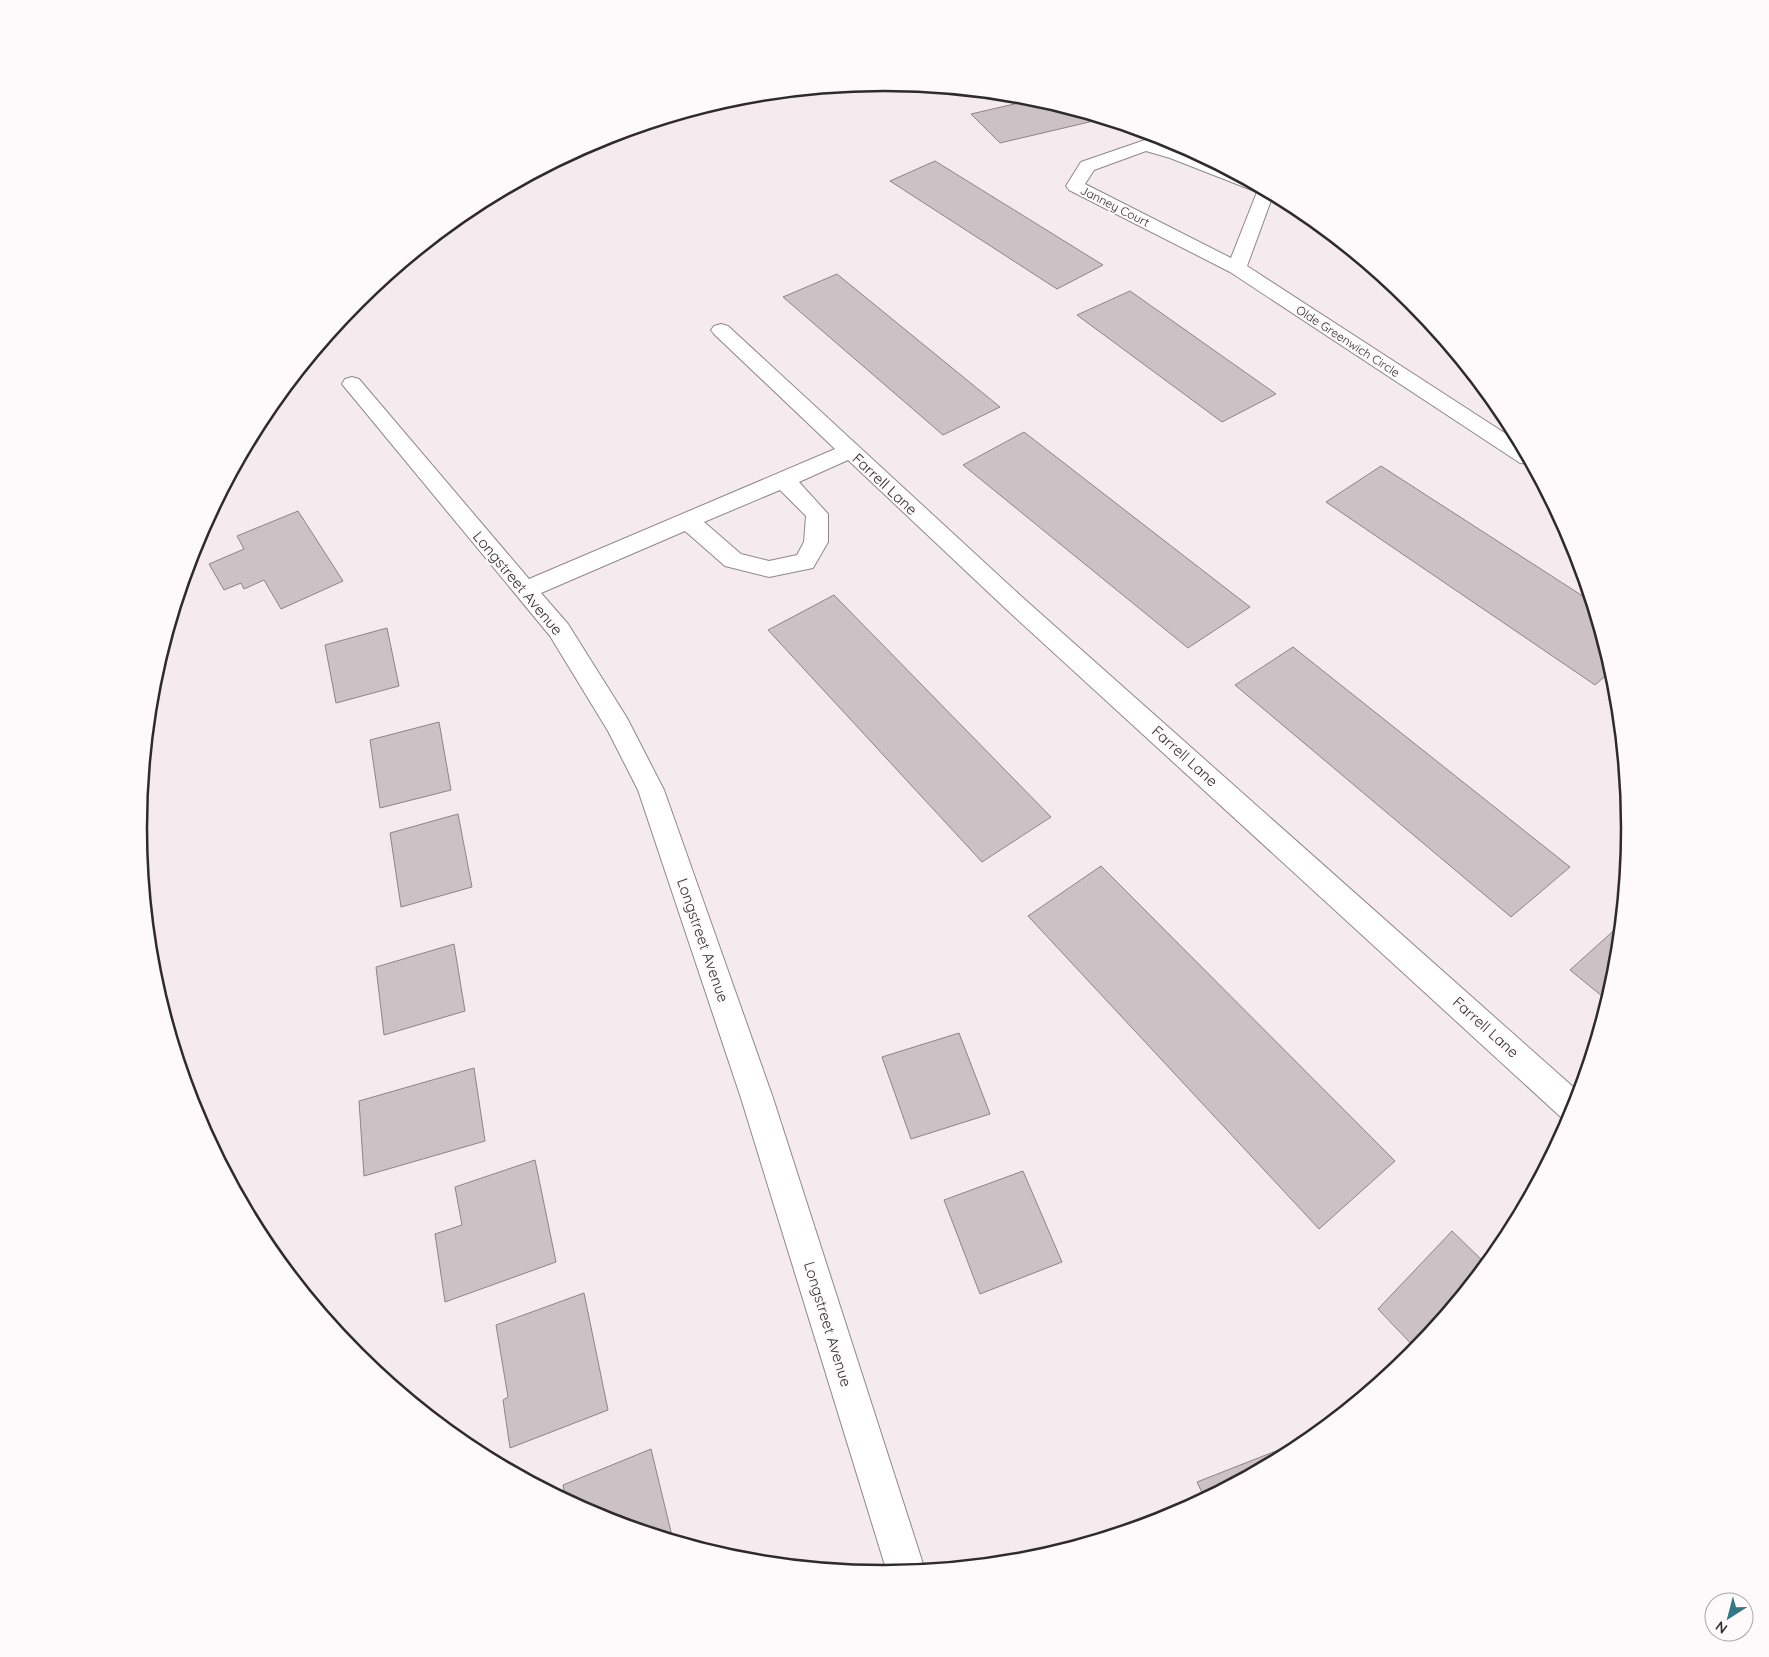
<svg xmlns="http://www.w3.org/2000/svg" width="1769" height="1657" viewBox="0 0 1769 1657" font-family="Quicksand,sans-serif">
  <rect width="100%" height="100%" fill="#f5eaee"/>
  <path fill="#ccc2c6" stroke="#8d8487" d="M1036 99 1102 119 1000 143 971 114Z
    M935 161 1103 265 1057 289 890 181Z
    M837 274 1000 407 943 435 783 297Z
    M1130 291 1276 394 1222 422 1077 315Z
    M1024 432 1250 607 1188 648 963 465Z
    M1381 466 1592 602 1612 670 1595 685 1326 502Z
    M298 511 343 581 281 609 264 580 244 589 241 583 224 590 209 564 244 549 237 536Z
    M834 595 1051 817 982 862 768 630Z
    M387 628 399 686 336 703 325 645Z
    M1293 647 1570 867 1511 917 1235 685Z
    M439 722 451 790 380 808 370 740Z
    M458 814 472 887 401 907 390 833Z
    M1101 866 1395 1161 1319 1229 1028 916Z
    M1621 924 1616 974 1608 1001 1570 970Z
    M454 944 465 1011 384 1035 376 967Z
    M959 1033 990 1114 911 1139 882 1057Z
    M474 1068 485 1141 364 1176 359 1101Z
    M535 1160 556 1262 445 1302 435 1234 462 1225 455 1187Z
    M1023 1171 1062 1262 980 1294 944 1200Z
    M1452 1231 1487 1265 1417 1350 1378 1309Z
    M584 1293 608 1410 510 1448 503 1400 508 1397 496 1325Z
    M651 1449 673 1540 599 1518 566 1500 563 1485Z
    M1281 1449 1284 1457 1205 1499 1197 1482Z"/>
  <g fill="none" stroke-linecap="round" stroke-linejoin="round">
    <defs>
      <path id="street" d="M1145 140C1191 151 1232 172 1273 195L1247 266 1520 443 1532 464 1520 463 1230 272 1069 190 1066 186 1081 162ZM1146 151 1170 158 1257 192 1231 258 1085 184 1094 170Z
        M721 324 728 326 1022 597 1580 1093 1569 1122 1564 1120 1006 609 848 460 799 482 828 514V542L813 568 769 577 725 566 685 531 541 593 568 624 627 718 664 790 773 1098 925 1570 887 1574V1572L741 1098 638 790 608 731 550 636 342 384 345 379 352 377 359 379 529 579 835 449 714 334 711 330 714 326ZM780 490 806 516 804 542 797 555 769 561 741 554 704 522Z"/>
    </defs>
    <use href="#street" stroke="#90878a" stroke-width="2"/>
    <use href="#street" fill="#fff" fill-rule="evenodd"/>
  </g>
  <g text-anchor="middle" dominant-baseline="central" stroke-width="4" stroke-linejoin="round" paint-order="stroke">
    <g font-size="12" fill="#2f2b2c" stroke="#fefafb">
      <text transform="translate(1115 206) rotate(27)">Janney Court</text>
      <text transform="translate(1348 341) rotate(33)">Olde Greenwich Circle</text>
    </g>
    <g font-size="15" fill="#2f2b2c" stroke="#fefafb">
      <text transform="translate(885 484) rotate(43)">Farrell Lane</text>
      <text transform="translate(518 583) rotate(50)">Longstreet Avenue</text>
      <text transform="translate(1185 756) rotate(42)">Farrell Lane</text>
      <text transform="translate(703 940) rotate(71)">Longstreet Avenue</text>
      <text transform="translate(1486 1027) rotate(42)">Farrell Lane</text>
      <text transform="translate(828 1324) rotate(73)">Longstreet Avenue</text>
    </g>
  </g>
  <path d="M0 0H1769V1657H0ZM147 828a737 737 0 1 1 1474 0a737 737 0 1 1-1474 0Z" fill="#fefafb" fill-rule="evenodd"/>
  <path fill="none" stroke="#2f2b2c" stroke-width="2.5" d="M147 828a737 737 0 1 1 1474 0a737 737 0 1 1-1474 0Z"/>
  <g transform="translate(1729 1617) rotate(216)"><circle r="24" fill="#fefafb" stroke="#aba7a8"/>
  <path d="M0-4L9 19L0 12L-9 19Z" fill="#337886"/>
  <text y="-8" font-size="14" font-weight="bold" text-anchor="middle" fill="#2f2b2c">N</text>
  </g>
</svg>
